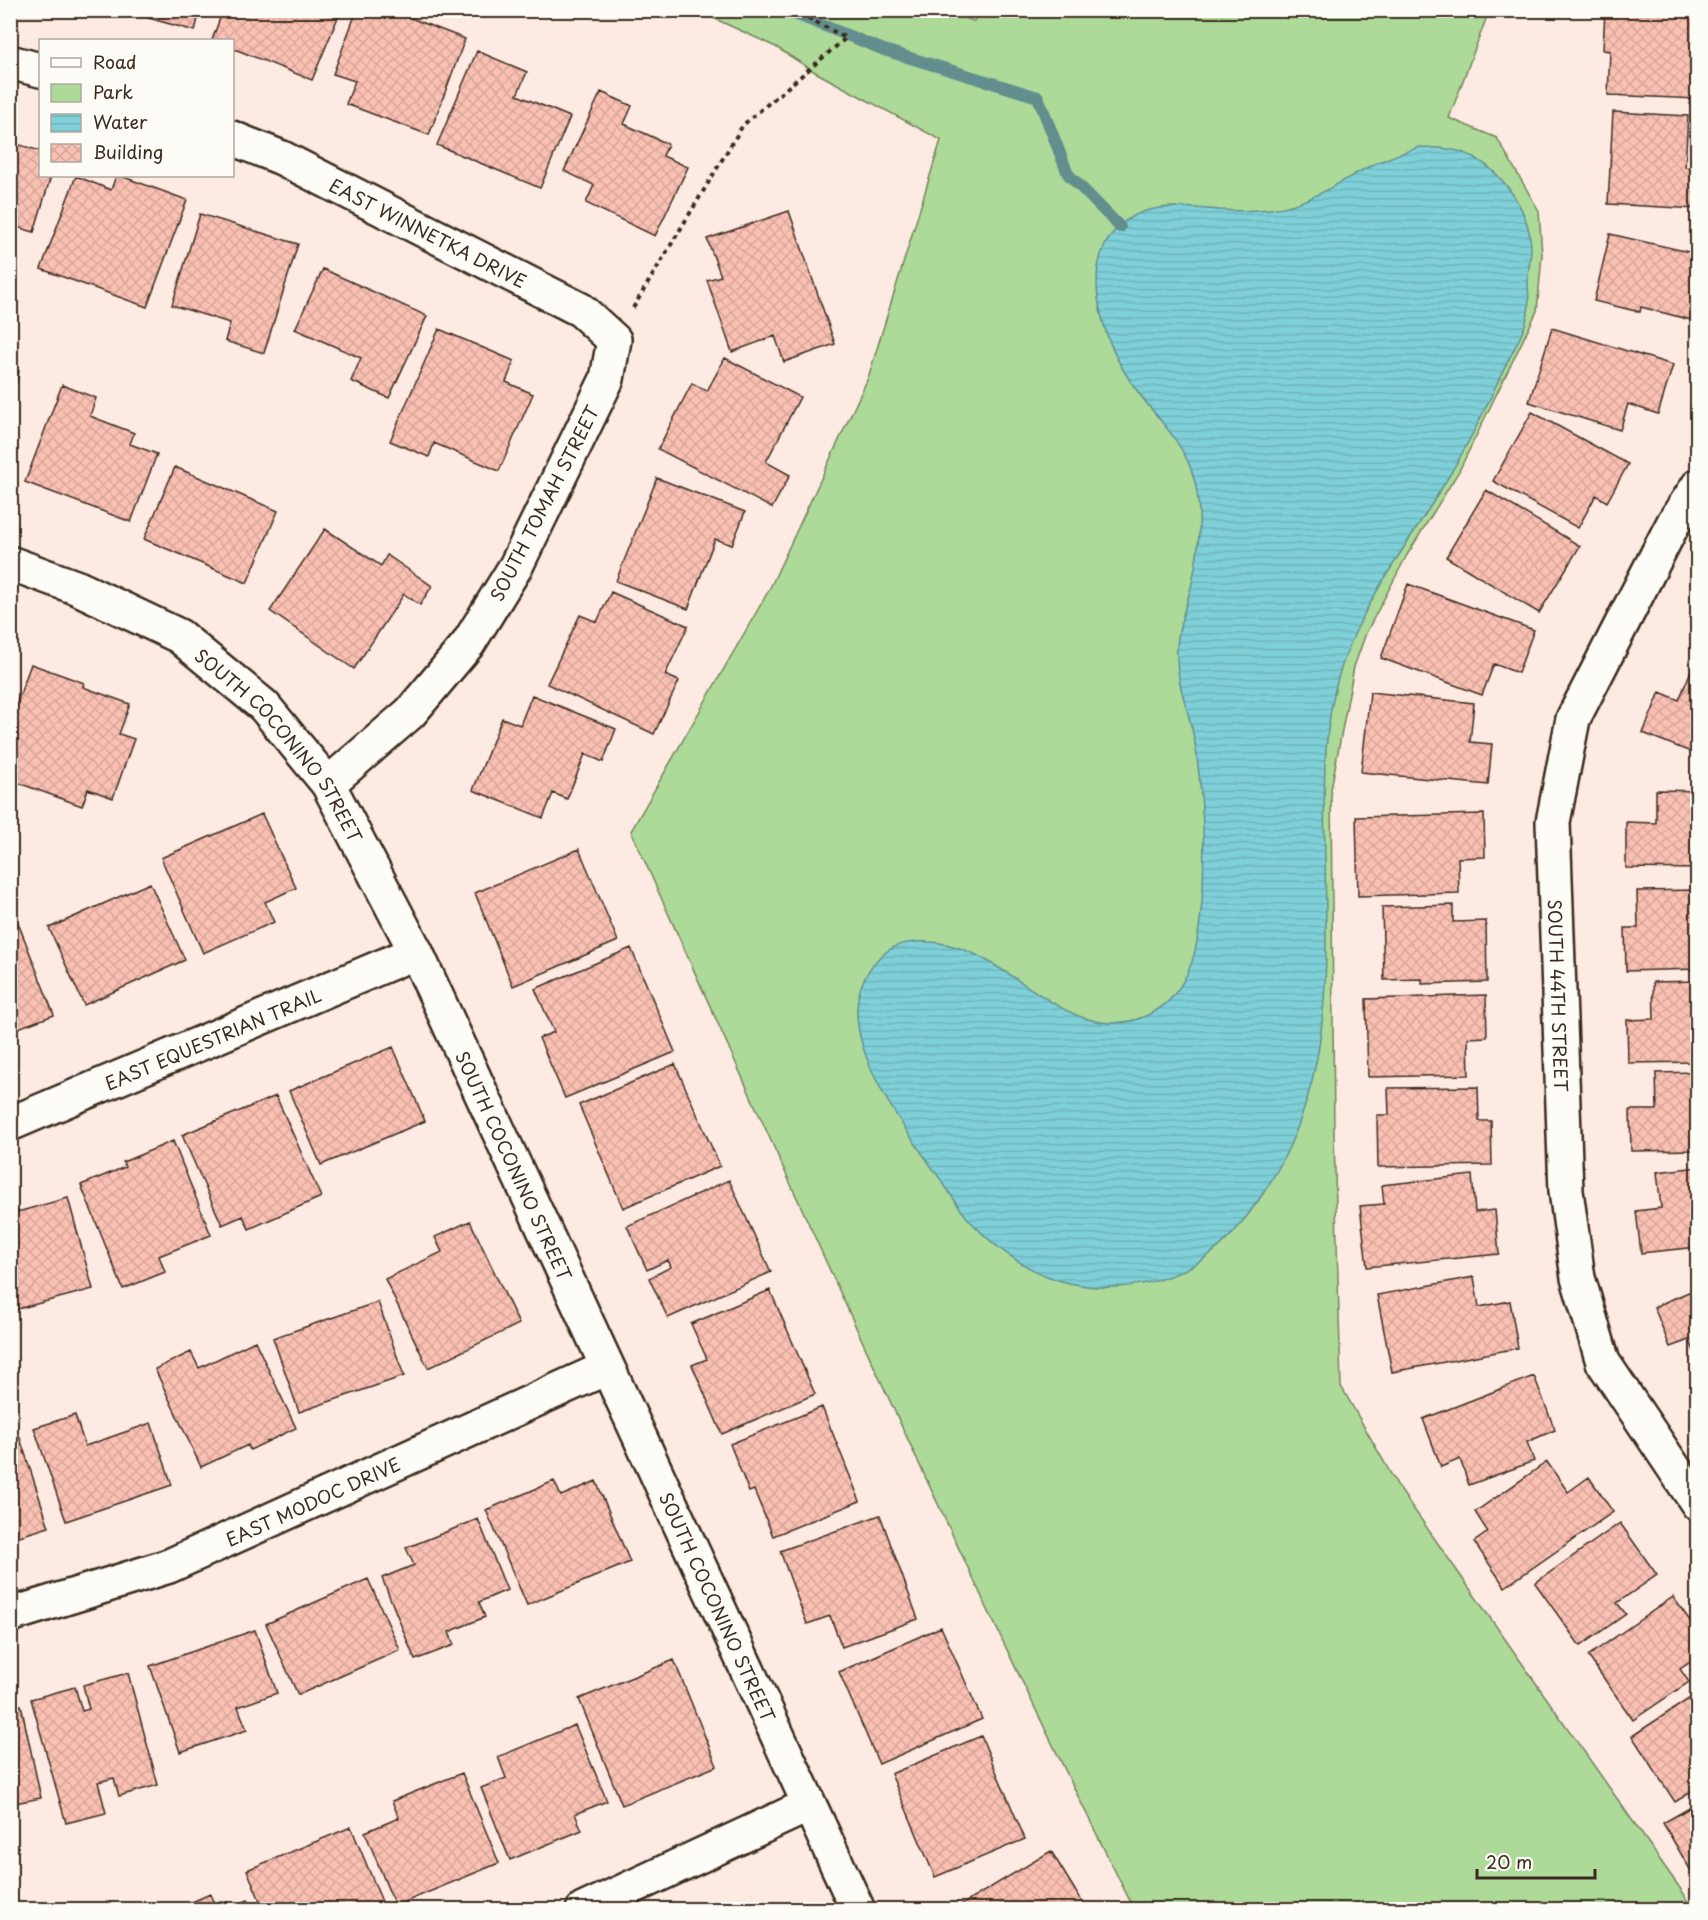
<svg xmlns="http://www.w3.org/2000/svg" width="1708" height="1920" viewBox="0 0 1708 1920" font-family="'Playpen Sans',sans-serif">
  <defs>
    <pattern id="water-rules" width="6" height="5" patternUnits="userSpaceOnUse" patternTransform="scale(1.5)"><rect width="6" height="5" fill="#7fd0d9"/><path d="M0 2.5h6" fill="none" stroke="#6fb3ba"/></pattern>
    <pattern id="building-cross-hatch" width="8" height="8" patternUnits="userSpaceOnUse" patternTransform="scale(1.5)"><rect width="8" height="8" fill="#fac0b3"/><path d="M0 0l8 8M0 8l8-8" fill="none" stroke="#d7a59a"/></pattern>
  </defs>
  <rect width="100%" height="100%" fill="#fceae3"/>
  <filter id="ink" filterUnits="userSpaceOnUse"><feTurbulence type="fractalNoise" baseFrequency=".0167" numOctaves="2"/><feDisplacementMap in="SourceGraphic" scale="12" xChannelSelector="R" yChannelSelector="G"/><feConvolveMatrix kernelMatrix="1 2 1 2 8 2 1 2 1" color-interpolation-filters="sRGB"/></filter>
  <g filter="url(#ink)">
    <path fill="#adda98" stroke="#74825b" stroke-width="1.5" d="M940 10 974 21 978 10 1489 11 1449 118 1497 138 1539 211 1542 255 1537 311 1459 471 1407 555 1366 633 1354 667 1331 789 1334 1135 1341 1386 1399 1488 1684 1894 1691 1909H1134C956 1555 794 1192 631 831L769 590 868 378 941 140 815 72 776 47 698 11Z"/>
    <path fill="url(#water-rules)" stroke="#648e8e" stroke-width="1.5" d="M1420 147C1436 148 1454 148 1469 155 1501 170 1530 210 1531 247 1531 258 1528 269 1528 280 1528 291 1530 302 1528 313 1525 333 1510 355 1502 373 1486 408 1469 443 1449 476 1408 546 1352 613 1334 694 1322 748 1324 802 1325 858 1328 1001 1332 1117 1234 1232 1194 1278 1129 1296 1069 1283 1033 1275 997 1250 972 1223 961 1212 952 1196 943 1183 911 1137 855 1067 857 1008 858 987 868 965 886 952 897 944 904 943 917 942 1007 934 1069 1064 1157 1010 1179 997 1193 967 1197 941 1208 880 1204 804 1195 743 1189 708 1175 684 1177 647 1178 625 1187 604 1192 583 1200 546 1204 505 1191 469 1179 437 1154 415 1135 388 1107 349 1079 277 1112 234 1140 199 1182 207 1219 210 1236 211 1253 211 1269 209 1309 206 1339 181 1374 164 1389 157 1405 152 1420 147Z"/>
    <g fill="none" stroke-linecap="round" stroke-linejoin="round">
      <path stroke="#648e8e" stroke-width="12" d="M785 10 884 50 1038 97 1068 174 1120 227"/>
    </g>
    <path fill="url(#building-cross-hatch)" stroke="#3b2a1e" stroke-width="1.5" d="M120 10H200L195 31Z
      M223 10H341L312 80 232 48V40H212Z
      M357 10H390L465 39 429 135 346 104 355 81 333 74Z
      M1605 10H1698V99L1608 95 1610 51 1603 50Z
      M477 51 527 72 517 95 570 117 540 188 437 145Z
      M601 92 632 106 624 124 668 144 663 156 688 167 655 236 586 203 594 185 564 171Z
      M1613 112 1688 116 1685 167 1698 168V209L1608 204Z
      M10 142 40 151V176H51L34 232 10 225Z
      M76 176 111 190 116 176H121L187 200 147 307 41 269Z
      M789 211 835 344 784 362 775 336 732 352 707 280 721 276 707 239Z
      M200 214 298 244 264 353 225 341 230 323 172 305Z
      M1610 234 1698 254V309L1695 321 1641 307 1640 312 1594 301Z
      M323 269 427 316 389 398 351 381 361 358 295 329Z
      M1552 328 1673 365 1658 414 1628 404 1620 430 1529 402Z
      M439 329 514 361 506 382 533 394 499 471 434 443 429 457 390 441Z
      M725 358 800 397 766 462 790 475 772 508 658 449 692 383 707 391Z
      M10 370 19 371 10 416Z
      M62 385 96 398 90 416 134 433 130 444 157 454 131 522 25 482Z
      M1532 412 1628 464 1607 502 1596 495 1578 528 1493 481Z
      M175 467 278 511 247 583 144 539Z
      M657 478 745 512 732 545 715 539 688 609 616 581Z
      M1486 490 1580 546 1539 613 1446 557Z
      M325 529 381 566 387 555 432 586 420 605 404 594 354 669 270 611Z
      M1408 584 1534 630 1518 673 1494 664 1482 695 1381 658Z
      M611 592 688 626 665 675 679 681 654 734 547 684 580 615 597 622Z
      M31 664 84 683 83 687 130 704 119 734 134 739 113 798 88 789 82 806 10 780V722Z
      M1693 666 1698 668V755L1643 733 1660 692 1679 700Z
      M1370 692 1474 703 1470 742 1492 744 1488 785 1361 772Z
      M532 695 616 729 603 762 585 754 567 799 553 793 543 818 473 790 502 718 520 725Z
      M1656 790 1698 791V869L1626 868V822L1656 823Z
      M262 814 296 888 265 902 274 922 203 953 161 858Z
      M1484 814 1485 857 1458 858 1459 893 1358 896 1356 817Z
      M579 849 618 941 513 986 475 893Z
      M150 883 185 960 84 1005 49 928Z
      M1698 890V969L1626 971 1625 928H1638L1637 891Z
      M1453 905V922L1486 921 1487 982 1422 984V979L1384 980 1382 907Z
      M13 910 54 1015 10 1031V911Z
      M631 948 675 1052 565 1098 539 1038 554 1032 535 989Z
      M1698 981V1062L1628 1063 1627 1020 1654 1019 1653 982Z
      M1486 995 1487 1037 1468 1038 1469 1075 1368 1077 1366 999Z
      M393 1047 425 1121 321 1165 289 1091Z
      M675 1064 720 1166 623 1208 579 1105Z
      M1698 1072V1150L1631 1151 1630 1110H1657L1656 1073Z
      M1478 1087 1479 1121H1491L1492 1165 1378 1167 1377 1115H1389L1388 1088Z
      M276 1096 321 1197 249 1229 243 1216 222 1225 182 1135Z
      M173 1141 211 1235 159 1256 165 1272 123 1289 81 1185 125 1167 123 1162Z
      M1698 1167V1247L1641 1253 1636 1211 1661 1208 1657 1172Z
      M1472 1175 1475 1212 1495 1210 1499 1254 1367 1267 1360 1206 1384 1204 1382 1185Z
      M729 1180 771 1272 668 1318 649 1278 671 1267 668 1260 647 1270 627 1226Z
      M68 1198 93 1289 10 1311V1214Z
      M470 1221 519 1324 428 1368 385 1279 442 1252 435 1237Z
      M1474 1277 1479 1307 1510 1301 1518 1348 1392 1372 1377 1295Z
      M1698 1288V1360L1689 1340 1670 1347 1654 1307Z
      M770 1290 815 1394 722 1434 692 1365 707 1359 691 1324Z
      M378 1302 404 1376 299 1412 273 1338Z
      M255 1341 296 1428 250 1450 248 1445 201 1467 155 1369 191 1352 199 1368Z
      M1534 1376 1555 1430 1527 1442 1534 1461 1469 1485 1460 1459 1441 1467 1423 1419Z
      M822 1407 860 1501 773 1536 754 1490 749 1492 730 1444Z
      M75 1415 85 1446 151 1423 172 1485 66 1521 34 1428Z
      M19 1435 49 1527 10 1539V1438Z
      M1547 1462 1568 1492 1589 1477 1613 1512 1505 1587 1474 1542 1488 1532 1475 1512Z
      M554 1481 561 1496 596 1481 630 1562 527 1605 486 1510Z
      M880 1515 918 1619 842 1647 830 1616 807 1624 780 1551Z
      M478 1519 507 1590 479 1602 485 1617 449 1632 454 1645 415 1660 382 1578 414 1565 406 1548Z
      M1620 1523 1657 1575 1617 1603 1626 1614 1580 1646 1535 1583Z
      M368 1579 400 1650 298 1695 266 1624Z
      M1673 1597 1698 1632V1657L1680 1669 1689 1682 1633 1720 1588 1656Z
      M941 1627 982 1719 879 1764 839 1672Z
      M255 1630 277 1693 238 1707 247 1730 180 1752 150 1666Z
      M674 1660 717 1766 622 1805 579 1699Z
      M128 1673 158 1785 119 1796 114 1778 98 1782 106 1813 66 1823 31 1699 75 1687 82 1711 89 1709 83 1685Z
      M1698 1693V1788L1675 1802 1632 1736Z
      M21 1705 41 1798 10 1804V1708Z
      M575 1725 607 1801 575 1814 582 1830 510 1860 481 1788 506 1778 498 1757Z
      M981 1736 1025 1839 935 1877 891 1774Z
      M462 1773 499 1863 395 1906 365 1832 399 1818 392 1801Z
      M1698 1803V1883L1663 1823Z
      M351 1827 383 1904 368 1910H264L247 1870Z
      M1051 1851 1087 1910H953Z
      M210 1894 217 1910H174Z
      M248 1900 252 1910H225Z"/>
    <g fill="none" stroke-linecap="round" stroke-linejoin="round">
      <defs>
        <g id="street">
          <path d="M10 62 40 70"/>
          <path id="s1" d="M232 138 282 158 581 310 614 340 607 379 516 566 468 644 410 713 328 784"/>
          <path id="s2" d="M1698 486 1674 522 1573 719 1553 822 1566 1191 1578 1278 1603 1362 1698 1504"/>
          <path id="s3" d="M10 563 78 588 179 636 264 706 328 784 416 952 858 1910"/>
          <path id="s4" d="M10 1124 416 952"/>
          <path id="s5" d="M10 1615 169 1566 606 1368"/>
          <path d="M583 1910 809 1805"/>
        </g>
      </defs>
      <use href="#street" stroke="#3b2a1e" stroke-width="38"/>
      <path stroke="#3b2a1e" stroke-width="4" stroke-dasharray="4.5 4.5" stroke-linecap="butt" d="M633 308 743 125 846 38 793 10"/>
      <use href="#street" stroke="#fdfcf7" stroke-width="33"/>
    </g>
  </g>
  <g text-anchor="middle" dominant-baseline="central" stroke-width="6" stroke-linejoin="round" paint-order="stroke">
    <g font-size="18" fill="#3b2a1e" stroke="#fdfcf7">
      <text stroke="none"><textPath href="#s1" startOffset="218">EAST WINNETKA DRIVE</textPath></text>
      <text transform="translate(544 503) rotate(-63)">SOUTH TOMAH STREET</text>
      <text stroke="none"><textPath href="#s3" startOffset="334">SOUTH COCONINO STREET</textPath></text>
      <text stroke="none"><textPath href="#s2" startOffset="543">SOUTH 44TH STREET</textPath></text>
      <text stroke="none"><textPath href="#s4" startOffset="220">EAST EQUESTRIAN TRAIL</textPath></text>
      <text stroke="none"><textPath href="#s3" startOffset="820">SOUTH COCONINO STREET</textPath></text>
      <text stroke="none"><textPath href="#s5" startOffset="324">EAST MODOC DRIVE</textPath></text>
      <text stroke="none"><textPath href="#s3" startOffset="1306">SOUTH COCONINO STREET</textPath></text>
    </g>
  </g>
  <rect width="1708" height="1920" fill="none" stroke="#fdfcf7" stroke-width="36"/>
  <rect x="18" y="18" width="1672" height="1884" fill="none" stroke="#3b2a1e" stroke-width="2" filter="url(#ink)"/>
  <rect x="39" y="39" width="195" height="138" fill="#fdfcf7" stroke="#afa8a0" stroke-width="1.5"/>
  <rect x="51" y="58" width="30" height="9" fill="#fdfcf7" stroke="#afa8a0" stroke-width="1.5"/>
  <text x="93" y="69" font-size="18" fill="#3b2a1e">Road</text>
  <rect x="51" y="84" width="30" height="18" fill="#adda98" stroke="#afa8a0" stroke-width="1.5"/>
  <text x="93" y="99" font-size="18" fill="#3b2a1e">Park</text>
  <rect x="51" y="114" width="30" height="18" fill="url(#water-rules)" stroke="#afa8a0" stroke-width="1.5"/>
  <text x="93" y="129" font-size="18" fill="#3b2a1e">Water</text>
  <rect x="51" y="144" width="30" height="18" fill="url(#building-cross-hatch)" stroke="#afa8a0" stroke-width="1.5"/>
  <text x="93" y="159" font-size="18" fill="#3b2a1e">Building</text>
  <path d="M1477 1869v9h118v-9" fill="none" stroke="#3b2a1e" stroke-width="3"/>
  <text x="1486" y="1869" font-size="18" fill="#3b2a1e" stroke="#fdfcf7" stroke-width="4.5" paint-order="stroke">20 m</text>
</svg>
